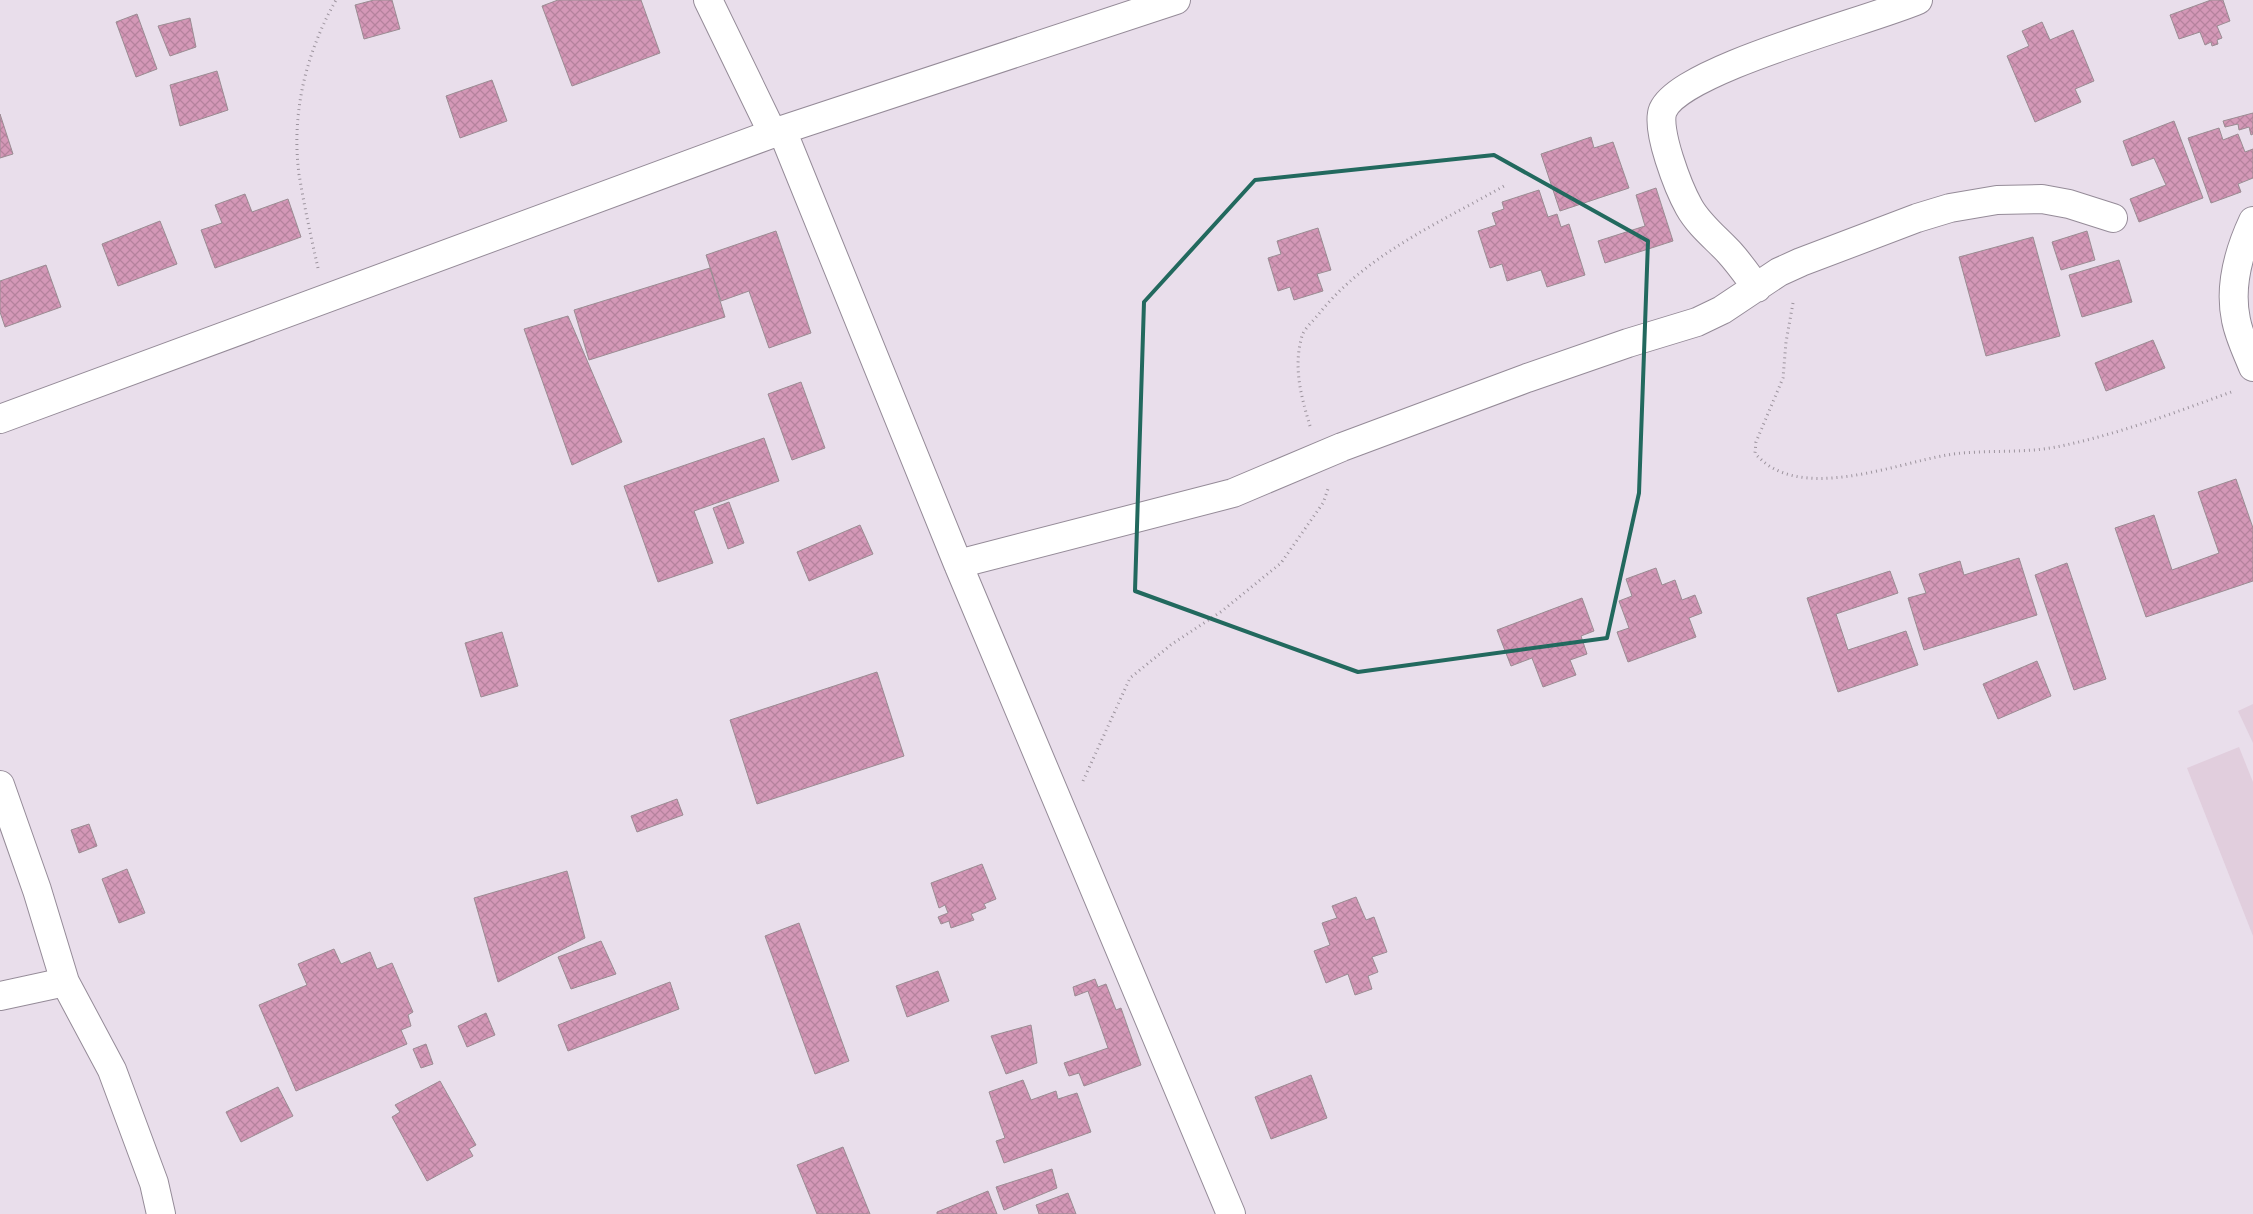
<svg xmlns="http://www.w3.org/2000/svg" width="2253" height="1214" viewBox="0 0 2253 1214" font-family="'Crimson Pro',serif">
  <defs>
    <pattern id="building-cross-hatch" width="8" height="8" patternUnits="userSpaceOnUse" patternTransform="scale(1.25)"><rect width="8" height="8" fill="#d498b7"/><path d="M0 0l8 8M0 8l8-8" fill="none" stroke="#b5829d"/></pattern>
  </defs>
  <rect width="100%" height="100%" fill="#e9deeb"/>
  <path fill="#e1cedd" d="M2253 704V743L2238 711Z
    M2239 747 2253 782V936L2187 768Z"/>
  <path fill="url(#building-cross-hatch)" stroke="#9b8c93" d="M374 0H392L400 29 364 39 355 5Z
    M558 0H641L660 53 572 86 542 6Z
    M2211 0H2223L2230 21 2217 26 2222 38 2217 40 2218 44 2212 46 2211 42 2205 45 2200 32 2179 39 2170 15Z
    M137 14 157 69 136 77 116 22Z
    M190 18 196 47 170 56 158 26Z
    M2042 22 2050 40 2073 30 2094 81 2075 89 2081 102 2035 122 2007 56 2029 46 2022 31Z
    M217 71 228 110 180 126 170 85Z
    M492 80 507 121 460 138 446 96Z
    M2253 113V134L2251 135 2249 127 2239 130 2238 124 2225 127 2223 121Z
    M0 114 13 154 0 158Z
    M2174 121 2203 198 2139 222 2130 199 2166 185 2154 158 2132 166 2123 141Z
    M2219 128 2223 140 2238 134 2245 152 2253 149V178L2238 184 2241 192 2211 203 2188 138Z
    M1591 137 1594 148 1613 142 1629 188 1560 211 1541 154Z
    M1656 188 1673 241 1605 263 1598 241 1645 226 1636 195Z
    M1539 190 1548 217 1557 214 1561 227 1569 224 1585 275 1547 287 1541 270 1507 281 1502 264 1490 268 1478 231 1496 225 1492 213 1504 209 1502 202Z
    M245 194 252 212 288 199 301 237 215 268 201 230 222 223 215 205Z
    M160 221 177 264 118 286 102 244Z
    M1318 228 1331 270 1317 274 1323 291 1294 300 1290 287 1278 291 1268 258 1281 254 1277 241Z
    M776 231 811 333 769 348 749 291 721 301 706 255Z
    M2087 231 2095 260 2061 270 2052 242Z
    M2033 237 2060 336 1986 356 1959 257Z
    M2119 260 2132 302 2082 317 2069 275Z
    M46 265 61 307 5 327 0 312V281Z
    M710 268 725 317 589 360 574 310Z
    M568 316 622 442 572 465 524 329Z
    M2153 340 2165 368 2106 391 2095 363Z
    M801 382 825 448 792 460 768 394Z
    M764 438 779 481 694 511 713 563 658 582 624 486Z
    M2236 479 2253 528V581L2146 617 2115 528 2154 515 2172 570 2219 553 2198 492Z
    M729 502 744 543 728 549 713 508Z
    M860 525 873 554 809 581 797 552Z
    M2019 558 2037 615 1924 650 1908 598 1926 593 1919 574 1960 561 1964 575Z
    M2067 563 2106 679 2074 690 2035 575Z
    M1656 568 1662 585 1675 580 1682 600 1695 595 1702 613 1689 618 1696 637 1628 662 1617 632 1629 628 1619 601 1632 596 1626 579Z
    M1890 571 1898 593 1836 614 1848 650 1906 631 1918 665 1838 692 1807 598Z
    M1582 598 1594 631 1581 636 1587 654 1570 660 1576 675 1543 687 1532 658 1511 666 1497 630Z
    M502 632 518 686 481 697 465 643Z
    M2037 661 2051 696 1998 719 1983 684Z
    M877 672 904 756 757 804 730 720Z
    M677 799 683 815 637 832 631 816Z
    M89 824 97 846 79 853 71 830Z
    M982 864 996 899 984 904 986 908 971 914 974 920 951 928 949 921 941 924 938 917 948 913 945 905 939 908 931 883Z
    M127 869 145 913 119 923 102 879Z
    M567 871 585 938 498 982 474 898Z
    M1356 897 1366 920 1374 917 1387 952 1372 957 1378 972 1368 976 1372 989 1355 995 1348 974 1326 983 1314 951 1330 945 1322 923 1337 918 1332 906Z
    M799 923 849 1061 815 1074 765 936Z
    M601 941 616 974 571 989 558 957Z
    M334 949 341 964 370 952 377 969 392 963 413 1012 408 1015 411 1026 401 1030 407 1044 296 1091 259 1005 307 985 298 964Z
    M938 971 949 1001 907 1017 896 986Z
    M1095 979 1098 987 1106 984 1116 1010 1121 1008 1141 1065 1084 1086 1079 1073 1069 1076 1064 1063 1108 1048 1088 991 1075 996 1073 987Z
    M670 982 679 1009 568 1051 558 1025Z
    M486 1013 495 1035 467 1047 458 1026Z
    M1031 1025 1037 1063 1006 1074 991 1036Z
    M426 1044 433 1064 421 1068 413 1049Z
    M1311 1075 1327 1118 1271 1139 1255 1097Z
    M1023 1080 1031 1100 1056 1091 1058 1099 1077 1093 1091 1132 1004 1163 996 1141 1005 1138 989 1092Z
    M440 1081 476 1145 469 1149 473 1156 427 1181 392 1117 400 1112 395 1105Z
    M278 1087 293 1116 241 1142 226 1112Z
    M843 1147 870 1214H817L797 1165Z
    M1052 1169 1057 1188 1004 1210 996 1187Z
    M988 1191 997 1214H937V1212Z
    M1068 1193 1076 1214H1039L1036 1205Z"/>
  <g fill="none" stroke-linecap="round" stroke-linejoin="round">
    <defs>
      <path id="street" d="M708 0 773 134
        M782 130 958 564 1231 1214
        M2253 221C2239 251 2229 287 2236 320 2239 336 2247 352 2253 367
        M1757 288C1748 276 1740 264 1729 252 1716 238 1699 225 1689 207 1679 189 1655 129 1663 110 1682 68 1870 21 1918 0
        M0 419 782 130 1176 0
        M958 564 1233 493 1342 447 1527 378 1628 343 1697 322 1722 310 1779 272 1801 262 1917 218 1950 208 1997 200 2042 199 2069 204 2113 218
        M0 785 37 890 65 982 112 1070 154 1183 161 1214
        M0 996 65 982"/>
    </defs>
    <use href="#street" stroke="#958b98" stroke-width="30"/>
    <path stroke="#9d949e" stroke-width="3" stroke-dasharray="1 4" stroke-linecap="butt" d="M318 268C311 237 304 205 299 174 291 113 306 53 336 0
      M1793 303 1786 342 1783 378 1756 442 1755 453C1796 504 1894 464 1947 455 1983 449 2020 454 2056 447 2117 435 2176 412 2234 391
      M1310 426C1301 396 1293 367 1302 336 1304 329 1313 321 1318 315 1365 255 1439 223 1504 186
      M1083 781 1130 678 1172 644 1222 611 1281 563 1323 503 1328 489"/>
    <use href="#street" stroke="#fff" stroke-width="28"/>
  </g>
  <path fill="none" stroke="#22695e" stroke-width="4" stroke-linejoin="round" d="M1494 155 1648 241 1639 493 1607 638 1358 672 1135 591 1144 302 1255 180Z"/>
</svg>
